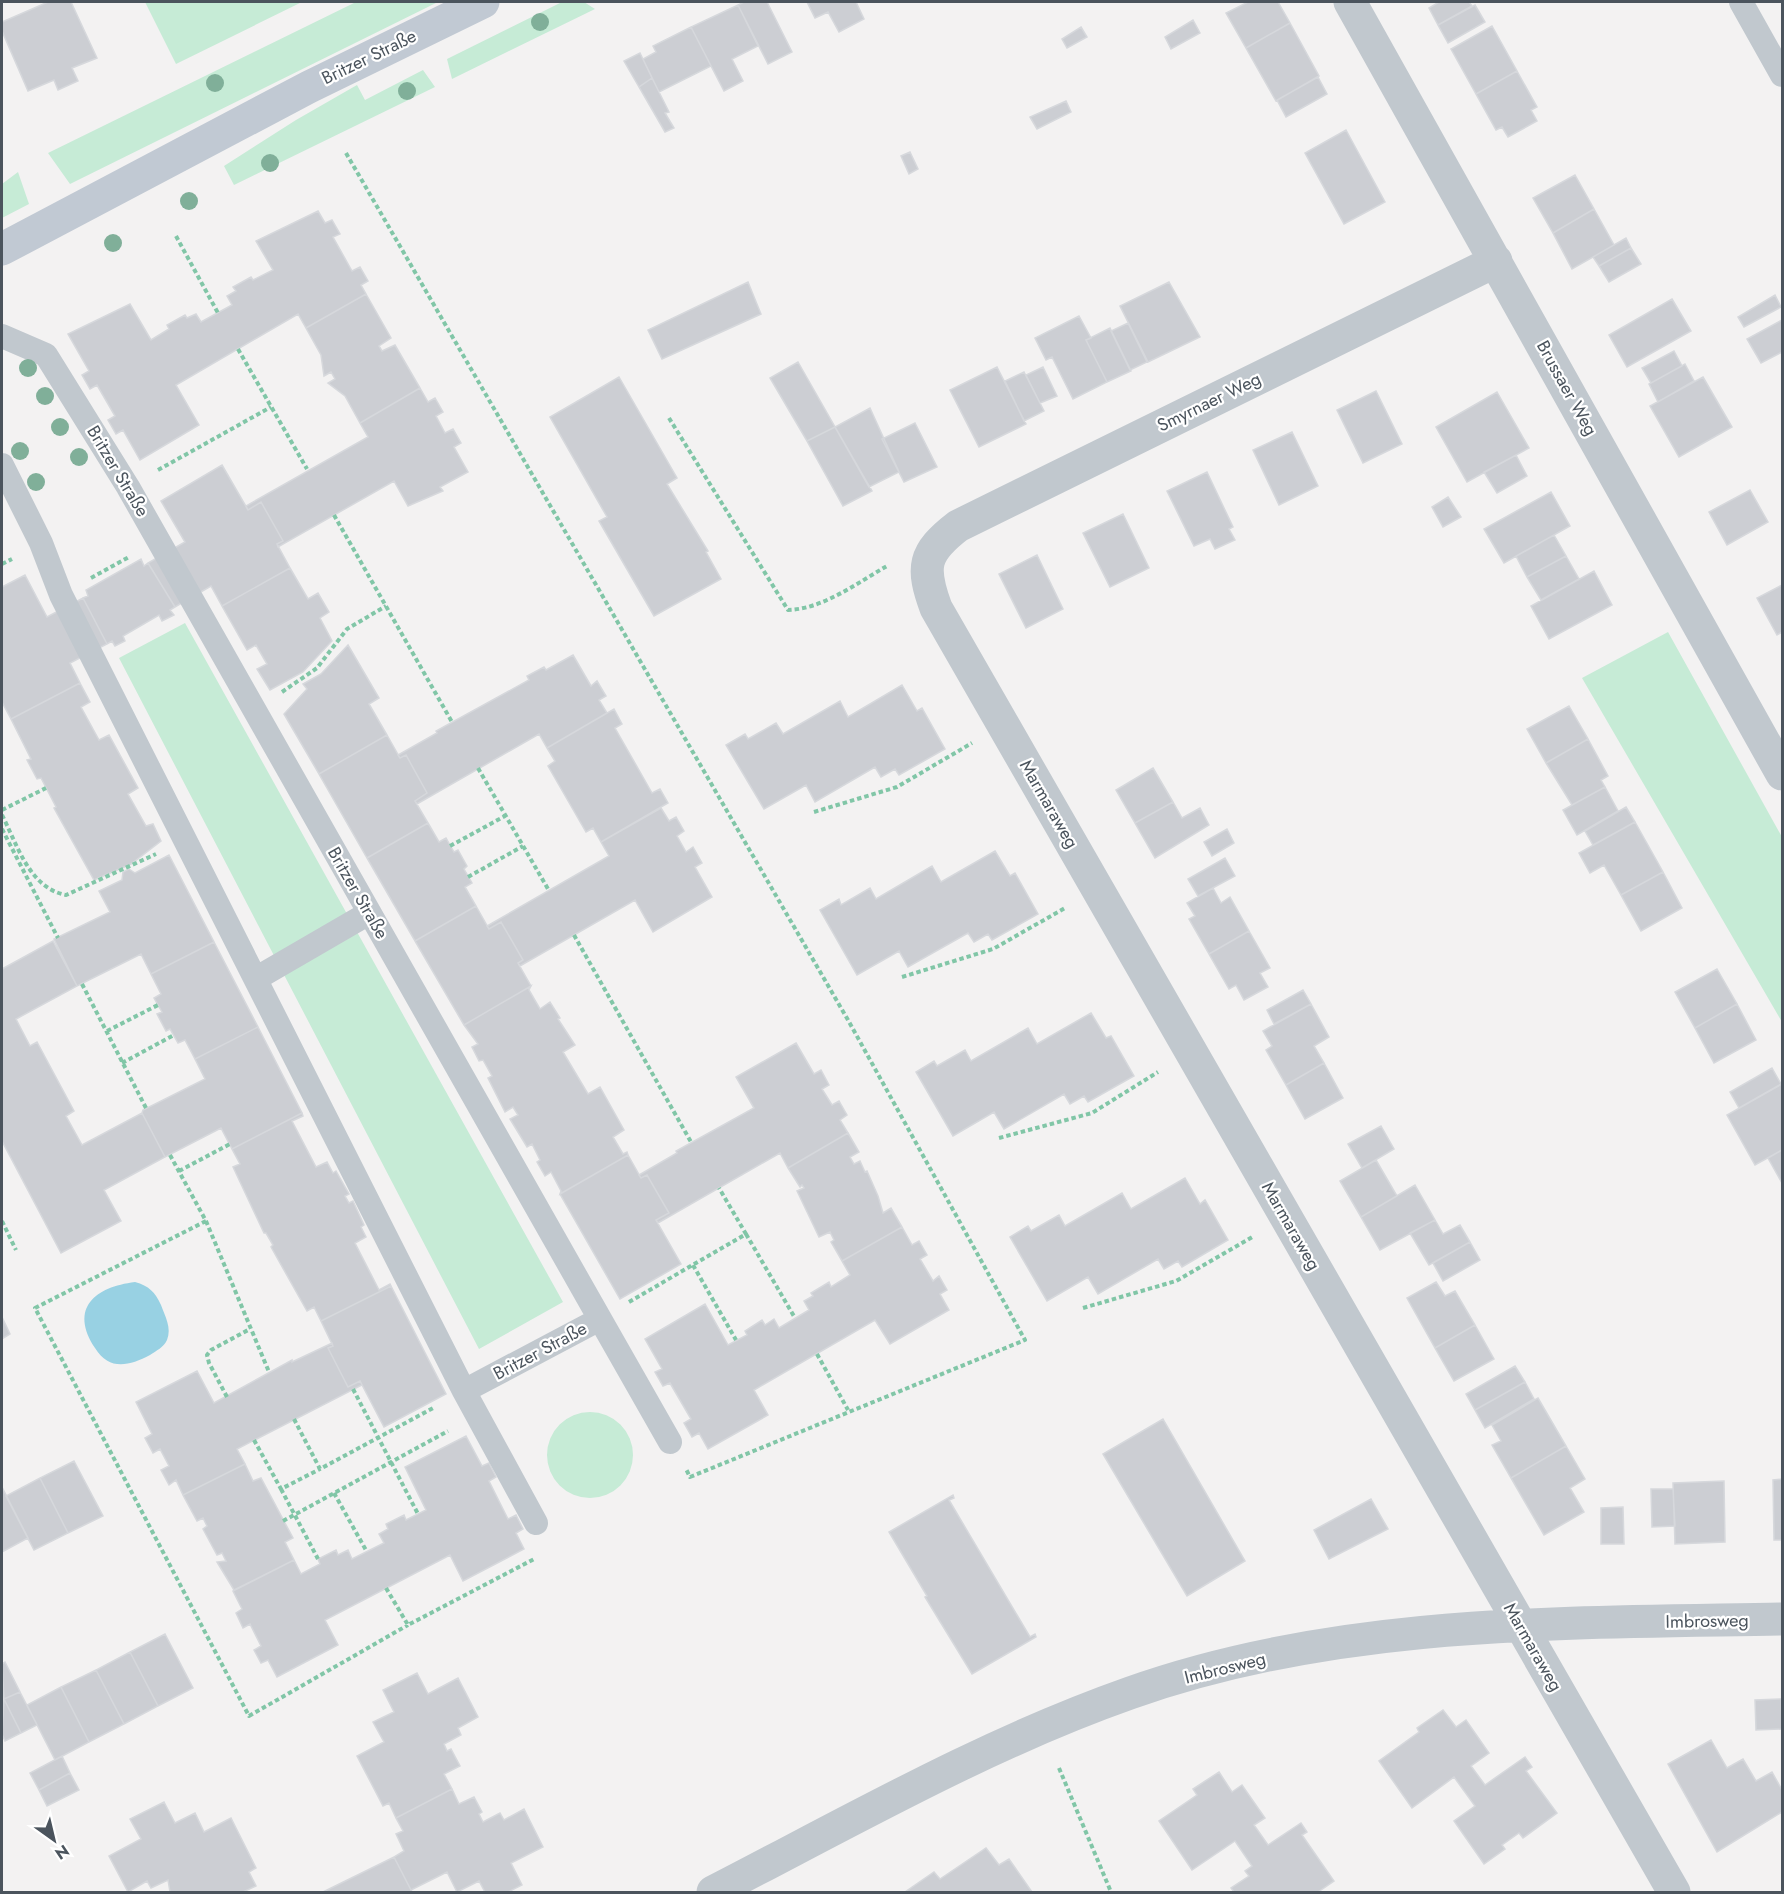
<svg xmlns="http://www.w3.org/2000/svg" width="1784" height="1894" viewBox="0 0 1784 1894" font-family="Jost,sans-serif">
  <rect width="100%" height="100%" fill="#f3f2f2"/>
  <path fill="#c6ebd6" d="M145 2H302L176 64Z
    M356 2H438L70 184 48 153Z
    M562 2H584L595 9 452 79 447 59Z
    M423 70 435 87 234 185 224 166 296 120 357 85 365 100Z
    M18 172 29 204 2 218V184Z
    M185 623 563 1302 479 1349 119 658Z
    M1668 632 1782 837V1022L1582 678Z
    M547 1455a43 43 0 1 1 86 0a43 43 0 1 1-86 0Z"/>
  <path fill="#98d1e3" d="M135 1282C149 1286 155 1292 161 1305 165 1316 172 1328 167 1340 164 1347 156 1351 150 1355 129 1366 109 1371 95 1348 69 1308 95 1287 135 1282Z"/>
  <path fill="#ccced3" stroke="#d6d8dc" stroke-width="1.5" d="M48 2H71L97 58 72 68 78 81 58 90 54 80 28 91 2 31V22Z
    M744 2H767L792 52 768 64 738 5Z
    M807 2H856L864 19 839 32 828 12 815 18Z
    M1248 2H1278L1290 23 1246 48 1226 13Z
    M1439 2H1469L1472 6 1438 25 1429 8Z
    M738 5 758 46 732 59 743 81 724 91 691 27Z
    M1475 5 1485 22 1448 43 1438 25Z
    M1193 20 1200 33 1171 49 1165 37Z
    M1290 23 1319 76 1276 101 1246 48Z
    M1492 26 1517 71 1476 94 1451 49Z
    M691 27 711 66 659 92 643 59 656 52 653 46Z
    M1081 27 1087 37 1067 48 1062 39Z
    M640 53 652 78 639 87 624 61Z
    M1517 71 1537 107 1531 110 1537 121 1508 137 1502 127 1496 130 1476 94Z
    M1318 77 1327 94 1286 117 1277 100Z
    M652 78 669 112 665 113 674 128 665 132 639 87Z
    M1066 101 1071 112 1037 129 1030 117Z
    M1346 130 1385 202 1344 224 1305 153Z
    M910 152 918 169 909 174 901 156Z
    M1575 175 1594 209 1553 233 1533 198Z
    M1594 209 1614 245 1572 269 1553 233Z
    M318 211 325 223 332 220 340 234 333 237 352 271 360 267 368 281 361 285 366 294 306 328 298 314 176 385 199 425 140 460 123 430 116 434 108 420 115 416 97 385 90 389 82 375 89 371 68 334 130 304 151 340 169 329 167 325 185 315 187 318 196 314 201 322 232 305 227 296 236 291 233 287 251 277 253 280 273 270 256 241Z
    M1626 238 1631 248 1599 266 1593 257Z
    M1631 248 1641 264 1609 282 1599 266Z
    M748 282 761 314 662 359 648 330Z
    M1169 282 1200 337 1148 362 1120 306Z
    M366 294 391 338 379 346 382 351 395 345 420 388 360 423 345 396 328 383 335 379 331 372 324 376 321 355 306 328Z
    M1775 295 1781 307 1744 327 1738 317Z
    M1672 299 1691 331 1627 367 1609 335Z
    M1079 316 1091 338 1086 340 1107 382 1073 399 1052 357 1046 360 1035 338Z
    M1782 320V352L1761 363 1747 339Z
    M1128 323 1147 362 1130 370 1111 331Z
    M1110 328 1131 371 1107 382 1086 340Z
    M1674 351 1682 366 1651 383 1642 368Z
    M798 362 835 427 807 441 770 378Z
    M1685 364 1694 381 1658 402 1649 384Z
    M997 367 1026 424 979 447 950 390Z
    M1043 367 1057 396 1040 403 1026 375Z
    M1024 372 1044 411 1024 421 1005 381Z
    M619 377 677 478 667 484 708 551 706 552 721 579 654 616 599 521 607 517 550 417Z
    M1703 377 1732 427 1679 457 1650 406Z
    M420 388 428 402 435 398 443 412 436 416 445 433 453 429 461 443 454 447 468 472 440 487 443 491 408 506 394 481 278 547 277 544 283 541 261 502 248 510 246 506 368 437 360 423Z
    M1376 391 1402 444 1363 463 1337 410Z
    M1497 392 1529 448 1467 482 1436 427Z
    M870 408 899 472 869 487 835 427Z
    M915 423 937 467 904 482 882 439Z
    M835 427 872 491 843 506 807 441Z
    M1292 432 1318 486 1279 505 1253 450Z
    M1516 455 1527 476 1497 493 1484 472Z
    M222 465 248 510 261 502 283 541 277 544 290 568 222 606 211 586 175 607 148 563 185 542 161 501Z
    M1207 472 1233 527 1229 529 1235 540 1215 549 1210 539 1194 546 1167 491Z
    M1750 490 1768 522 1727 545 1709 512Z
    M1551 492 1570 526 1504 563 1484 529Z
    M1448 497 1461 517 1443 527 1432 507Z
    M1123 514 1149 568 1110 587 1083 533Z
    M1554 535 1566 556 1527 577 1516 556Z
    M1037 555 1063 609 1026 628 999 574Z
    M1566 556 1579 579 1541 600 1527 577Z
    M141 559 144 566 148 563 175 607 170 610 174 615 162 621 159 615 123 636 125 641 115 646 112 641 107 644 83 598 88 596 86 590Z
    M290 568 308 599 318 593 329 612 320 618 332 641 303 672 270 690 257 669 267 664 256 645 247 650 222 606Z
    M1594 571 1612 605 1549 639 1531 606Z
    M25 575 47 617 83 598 107 644 70 663 80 683 11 719 2 702V587Z
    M1782 585V632L1777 635 1757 598Z
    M348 645 379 698 369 704 387 735 319 774 284 714 307 689 303 684 321 674Z
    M573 655 591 686 597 681 606 696 599 700 607 713 547 748 539 734 417 804 415 801 427 793 406 755 400 758 398 755 437 733 436 731 529 680 527 676 544 667 546 670Z
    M80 683 90 702 81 707 99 740 109 735 138 788 128 794 146 826 153 824 161 841 131 864 94 880 54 808 56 807 41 778 37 779 27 760 31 759 11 719Z
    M902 685 917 711 922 708 945 749 899 775 895 769 881 777 875 767 815 802 806 785 764 809 726 745 745 734 748 739 776 723 783 734 840 701 848 717Z
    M1569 706 1588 739 1546 763 1527 729Z
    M614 709 622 724 615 728 652 793 660 789 668 803 601 842 593 828 586 832 548 766 555 761 547 748Z
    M387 735 400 758 406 755 427 793 415 801 428 823 367 858 319 774Z
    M1588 739 1608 776 1601 780 1605 787 1572 805 1546 763Z
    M1153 768 1173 802 1135 823 1116 790Z
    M1605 787 1618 811 1577 835 1563 810Z
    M1173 802 1182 818 1200 808 1209 825 1155 858 1135 823Z
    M1626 807 1635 822 1593 845 1585 831Z
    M661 808 669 821 676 817 684 831 677 836 686 852 693 847 702 863 695 867 712 897 653 932 635 900 520 966 518 963 523 960 501 922 489 929 487 926 609 856 601 842Z
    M1635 822 1663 872 1621 895 1604 865 1590 873 1579 853Z
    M428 823 439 842 446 838 454 852 458 850 467 866 464 869 472 883 465 887 476 906 415 941 367 858Z
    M1227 829 1234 843 1212 856 1204 842Z
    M995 851 1010 876 1015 873 1038 914 992 940 988 934 974 942 968 933 908 967 899 951 857 975 820 910 839 899 841 905 870 888 876 899 932 866 941 882Z
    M169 855 214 942 151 974 141 954 77 986 54 939 110 912 99 891 122 880 123 872 129 869 135 873Z
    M1225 858 1235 876 1198 896 1188 879Z
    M1663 872 1682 908 1641 931 1621 895Z
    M1213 888 1221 903 1230 897 1249 931 1209 954 1189 919 1195 916 1187 903Z
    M476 906 489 929 501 922 523 960 518 963 531 986 464 1025 415 941Z
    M1249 931 1270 968 1260 973 1268 987 1244 1000 1236 985 1229 989 1209 954Z
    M53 941 77 986 16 1019 30 1046 37 1042 74 1111 66 1116 82 1145 142 1113 165 1157 104 1190 121 1221 61 1253 2 1141V969Z
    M214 942 258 1027 195 1059 185 1040 178 1043 170 1029 166 1031 157 1014 162 1012 154 998 161 994 151 974Z
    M1717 969 1737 1004 1695 1028 1675 992Z
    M531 986 529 990 540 1009 550 1002 560 1018 558 1019 575 1045 563 1052 588 1094 600 1087 624 1130 613 1137 623 1154 627 1152 628 1155 560 1194 561 1191 551 1172 545 1176 537 1162 540 1160 532 1144 527 1147 510 1119 518 1115 513 1107 505 1112 488 1078 492 1076 483 1060 479 1061 472 1047 478 1044 464 1025Z
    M1303 990 1311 1004 1274 1024 1267 1010Z
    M1311 1004 1329 1037 1314 1046 1324 1063 1286 1085 1266 1050 1272 1046 1263 1031Z
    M1737 1004 1756 1040 1714 1063 1695 1028Z
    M1091 1013 1106 1038 1111 1036 1134 1076 1088 1102 1084 1096 1070 1104 1064 1094 1004 1129 994 1112 953 1136 916 1072 934 1061 937 1066 965 1050 971 1061 1028 1028 1037 1044Z
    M258 1027 302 1113 232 1149 221 1128 165 1157 142 1113 143 1110 205 1079 195 1059Z
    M796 1043 814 1074 821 1070 829 1085 822 1089 832 1105 839 1101 847 1115 840 1120 848 1133 788 1168 780 1153 658 1223 656 1220 669 1213 647 1175 641 1178 639 1175 677 1153 676 1151 754 1108 736 1077Z
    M1324 1063 1343 1098 1305 1119 1286 1085Z
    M1772 1068 1781 1084 1739 1108 1730 1092Z
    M1782 1084V1150L1755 1165 1727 1115Z
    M302 1113 303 1116 292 1121 316 1167 327 1162 333 1173 336 1171 349 1194 345 1196 349 1203 353 1201 364 1225 361 1227 366 1237 355 1243 379 1290 390 1284 391 1286 321 1321 314 1307 307 1311 271 1247 273 1245 266 1233H264L233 1167 240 1164 232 1149Z
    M1381 1126 1394 1149 1362 1168 1348 1144Z
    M848 1133 859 1152 850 1157 854 1164 860 1161 865 1172 867 1171 878 1196 883 1213 891 1208 902 1227 842 1261 831 1242 834 1240 830 1232 819 1237 797 1191 804 1188 802 1185 800 1187 788 1168Z
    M1782 1150V1183L1768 1158Z
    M628 1155 641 1178 647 1175 669 1213 656 1220 681 1264 620 1299 560 1194Z
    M1376 1160 1397 1196 1361 1217 1340 1181Z
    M1185 1178 1200 1204 1205 1200 1228 1240 1182 1267 1178 1261 1164 1269 1158 1259 1098 1294 1088 1277 1047 1301 1010 1237 1028 1226 1031 1231 1059 1215 1065 1226 1122 1193 1131 1209Z
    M1415 1185 1435 1220 1380 1250 1361 1217Z
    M1435 1220 1443 1234 1460 1225 1470 1242 1429 1265 1410 1233Z
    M902 1227 912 1245 919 1241 927 1255 920 1259 933 1281 939 1276 947 1290 940 1294 949 1310 890 1344 875 1320 754 1390 768 1415 708 1449 699 1433 692 1437 684 1423 691 1419 670 1383 663 1386 655 1372 662 1369 645 1339 705 1304 728 1345 747 1335 745 1331 762 1320 765 1325 774 1319 779 1328 809 1310 804 1301 813 1296 811 1293 829 1282 831 1287 850 1275 842 1261Z
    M1470 1242 1480 1260 1443 1281 1433 1263Z
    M1436 1282 1445 1296 1455 1291 1475 1325 1435 1348 1407 1298Z
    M391 1286 446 1394 384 1427 360 1381 348 1387 328 1348 333 1346 321 1321Z
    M2 1317 10 1334 2 1339Z
    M1475 1325 1494 1359 1454 1381 1435 1348Z
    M332 1343 333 1346 328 1348 348 1387 360 1381 362 1385 237 1449 245 1464 183 1495 176 1480 169 1485 161 1470 169 1466 160 1449 153 1453 145 1438 152 1434 136 1402 197 1371 214 1403 292 1360V1362Z
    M1515 1366 1525 1382 1475 1410 1466 1394Z
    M1525 1382 1534 1399 1485 1428 1475 1410Z
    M1538 1398 1566 1446 1511 1478 1492 1445 1501 1441 1492 1425Z
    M1163 1419 1245 1561 1187 1596 1103 1454Z
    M466 1436 482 1466 489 1463 496 1477 489 1481 508 1519 516 1515 523 1529 516 1533 524 1549 463 1581 450 1555 325 1620 338 1645 277 1677 268 1660 261 1663 254 1650 261 1646 250 1624 243 1628 236 1613 242 1609 233 1591 294 1560 301 1574 320 1564 318 1559 336 1550 338 1555 348 1550 352 1559 384 1543 379 1534 388 1529 386 1524 404 1515 406 1520 426 1510 405 1467Z
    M1566 1446 1585 1479 1570 1488 1584 1512 1544 1535 1511 1478Z
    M74 1461 103 1516 68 1533 40 1478Z
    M245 1464 253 1481 261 1478 293 1538 285 1542 294 1560 234 1590 217 1562 226 1561 222 1553 217 1555 203 1529 207 1526 203 1518 197 1521 183 1495Z
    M40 1478 68 1533 34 1550 6 1496Z
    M1782 1479V1540H1774L1773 1480Z
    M1724 1481 1725 1542 1675 1544 1673 1483Z
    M2 1487 28 1538 2 1552Z
    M1651 1489H1673L1675 1526 1652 1527Z
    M953 1495 954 1498 949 1500 1030 1637 1035 1634 1036 1637 972 1674 925 1597 927 1596 889 1532Z
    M1371 1499 1388 1529 1329 1559 1314 1530Z
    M1623 1507 1624 1544H1601V1508Z
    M165 1634 193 1688 158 1706 130 1652Z
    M130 1652 158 1706 124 1724 96 1670Z
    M5 1662 20 1692 4 1699 2 1664Z
    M96 1670 124 1724 89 1742 61 1687Z
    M417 1673 428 1694 458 1678 478 1717 458 1728 461 1735 444 1744 447 1751 451 1749 460 1766 444 1774 452 1789 396 1818 389 1803 383 1806 357 1756 384 1742 373 1722 394 1712 383 1690Z
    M61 1687 89 1742 55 1760 27 1705Z
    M20 1692 37 1725 21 1733 4 1699Z
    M4 1699 21 1733 5 1741 2 1734Z
    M1781 1699 1782 1729 1756 1730 1755 1700Z
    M1443 1710 1456 1727 1466 1720 1489 1753 1471 1766 1485 1785 1525 1757 1532 1767 1526 1771 1557 1813 1523 1838 1519 1833 1502 1845 1505 1849 1484 1864 1454 1821 1475 1806 1454 1777 1412 1808 1379 1761 1419 1732 1417 1728Z
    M1711 1740 1727 1768 1743 1759 1756 1781 1772 1772 1782 1790V1812L1717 1852 1668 1764Z
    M62 1756 70 1773 39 1790 30 1773Z
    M1219 1772 1232 1792 1242 1785 1265 1818 1254 1825 1268 1845 1301 1823 1307 1832 1302 1835 1334 1881 1318 1892H1234L1231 1888 1249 1876 1245 1871 1252 1866 1235 1841 1192 1870 1159 1821 1197 1795 1193 1789Z
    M70 1773 79 1790 47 1806 39 1790Z
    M452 1789 459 1804 474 1797 482 1812 479 1814 483 1822 500 1813 504 1820 524 1809 543 1847 511 1863 522 1885 508 1892H485L479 1881 457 1892 447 1872 411 1890 394 1857 404 1851 396 1834 403 1831 396 1818Z
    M164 1802 175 1823 195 1813 204 1832 231 1818 256 1868 249 1872 256 1886 243 1892H170L168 1880 151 1888 147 1881 128 1892 109 1856 141 1839 130 1819Z
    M986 1848 999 1865 1009 1859 1032 1892H905L934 1872 940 1879Z
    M394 1857 412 1892H323Z"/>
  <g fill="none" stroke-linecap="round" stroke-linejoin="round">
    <path stroke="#81c6a7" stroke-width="4" stroke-dasharray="4.5 3" stroke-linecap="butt" d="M346 153 848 1020 1025 1340 690 1477 686 1469
      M176 236 218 313
      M238 349 307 469
      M669 418 788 610C823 609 857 583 887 566
      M158 470 271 407
      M334 515 452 722
      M2 564 12 559
      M91 578 129 557
      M282 692 317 668 347 629 386 606
      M478 768 548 889
      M2 810 46 788
      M814 812 897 787 972 743
      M2 815C17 844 29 888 66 895L156 854
      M2 829 58 938
      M450 846 505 816
      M468 877 523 846
      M574 935 691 1142
      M902 977 993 949 1065 908
      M82 984 146 1108
      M107 1031 158 1005
      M122 1063 174 1035
      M999 1138 1092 1113 1158 1072
      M170 1155 206 1221 269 1372
      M179 1171 230 1144
      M2 1221 16 1250
      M206 1221 35 1308 249 1716 408 1625
      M746 1234 795 1318
      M693 1265 736 1340
      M629 1302 746 1234 719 1188
      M1083 1308 1176 1281 1254 1236
      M817 1354 848 1410
      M353 1389 418 1514
      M227 1397 209 1363 207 1355 211 1350 250 1329
      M294 1419 320 1469 435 1407
      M254 1440 281 1489 320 1469
      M281 1489 318 1559
      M334 1493 367 1552
      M283 1521 448 1431
      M386 1588 408 1625 536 1558
      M1059 1768 1111 1892"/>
    <path stroke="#c1c8ce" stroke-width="24" d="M1741 2 1782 75
      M2 336 46 355 128 487 600 1319 464 1391 61 595 41 543 2 465
      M257 978 369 913
      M600 1319 670 1442
      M464 1391 536 1523"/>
    <path stroke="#c1c8ce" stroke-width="33" d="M1350 2 1782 774
      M1496 261 958 526C923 553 921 567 936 608L1674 1892
      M713 1892C849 1822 985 1744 1130 1693 1338 1619 1565 1623 1782 1619"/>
    <path stroke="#c1c9d3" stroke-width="33" d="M2 249 309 87 483 2"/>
  </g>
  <g fill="#80af99">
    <circle cx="540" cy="22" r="9"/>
    <circle cx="215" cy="83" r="9"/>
    <circle cx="407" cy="91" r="9"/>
    <circle cx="270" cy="163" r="9"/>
    <circle cx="189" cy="201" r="9"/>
    <circle cx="113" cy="243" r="9"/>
    <circle cx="28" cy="368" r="9"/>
    <circle cx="45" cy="396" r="9"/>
    <circle cx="60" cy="427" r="9"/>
    <circle cx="20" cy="451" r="9"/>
    <circle cx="79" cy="457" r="9"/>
    <circle cx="36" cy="482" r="9"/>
  </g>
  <g text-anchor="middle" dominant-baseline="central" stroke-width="4.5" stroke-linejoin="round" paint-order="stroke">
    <g font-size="18" fill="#4b545d" stroke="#fff">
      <text transform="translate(369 57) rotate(-26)">Britzer Straße</text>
      <text transform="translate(1567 388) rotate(61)">Brussaer Weg</text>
      <text transform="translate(1209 402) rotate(-26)">Smyrnaer Weg</text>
      <text transform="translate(118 471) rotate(59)">Britzer Straße</text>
      <text transform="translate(1049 804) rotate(60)">Marmaraweg</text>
      <text transform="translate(358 893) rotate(60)">Britzer Straße</text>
      <text transform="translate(1291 1226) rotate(60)">Marmaraweg</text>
      <text transform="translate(540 1351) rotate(-28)">Britzer Straße</text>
      <text transform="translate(1707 1621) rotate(-1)">Imbrosweg</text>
      <text transform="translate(1533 1647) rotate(60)">Marmaraweg</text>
      <text transform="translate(1225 1668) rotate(-14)">Imbrosweg</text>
    </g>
  </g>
  <rect width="1784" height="1894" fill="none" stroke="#4b545d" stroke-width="6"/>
  <g transform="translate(54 1840) rotate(146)" stroke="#ffffff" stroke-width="4.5" paint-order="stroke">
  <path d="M0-4.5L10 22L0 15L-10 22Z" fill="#4b545d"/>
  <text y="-9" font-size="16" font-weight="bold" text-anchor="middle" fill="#4b545d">N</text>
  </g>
</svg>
